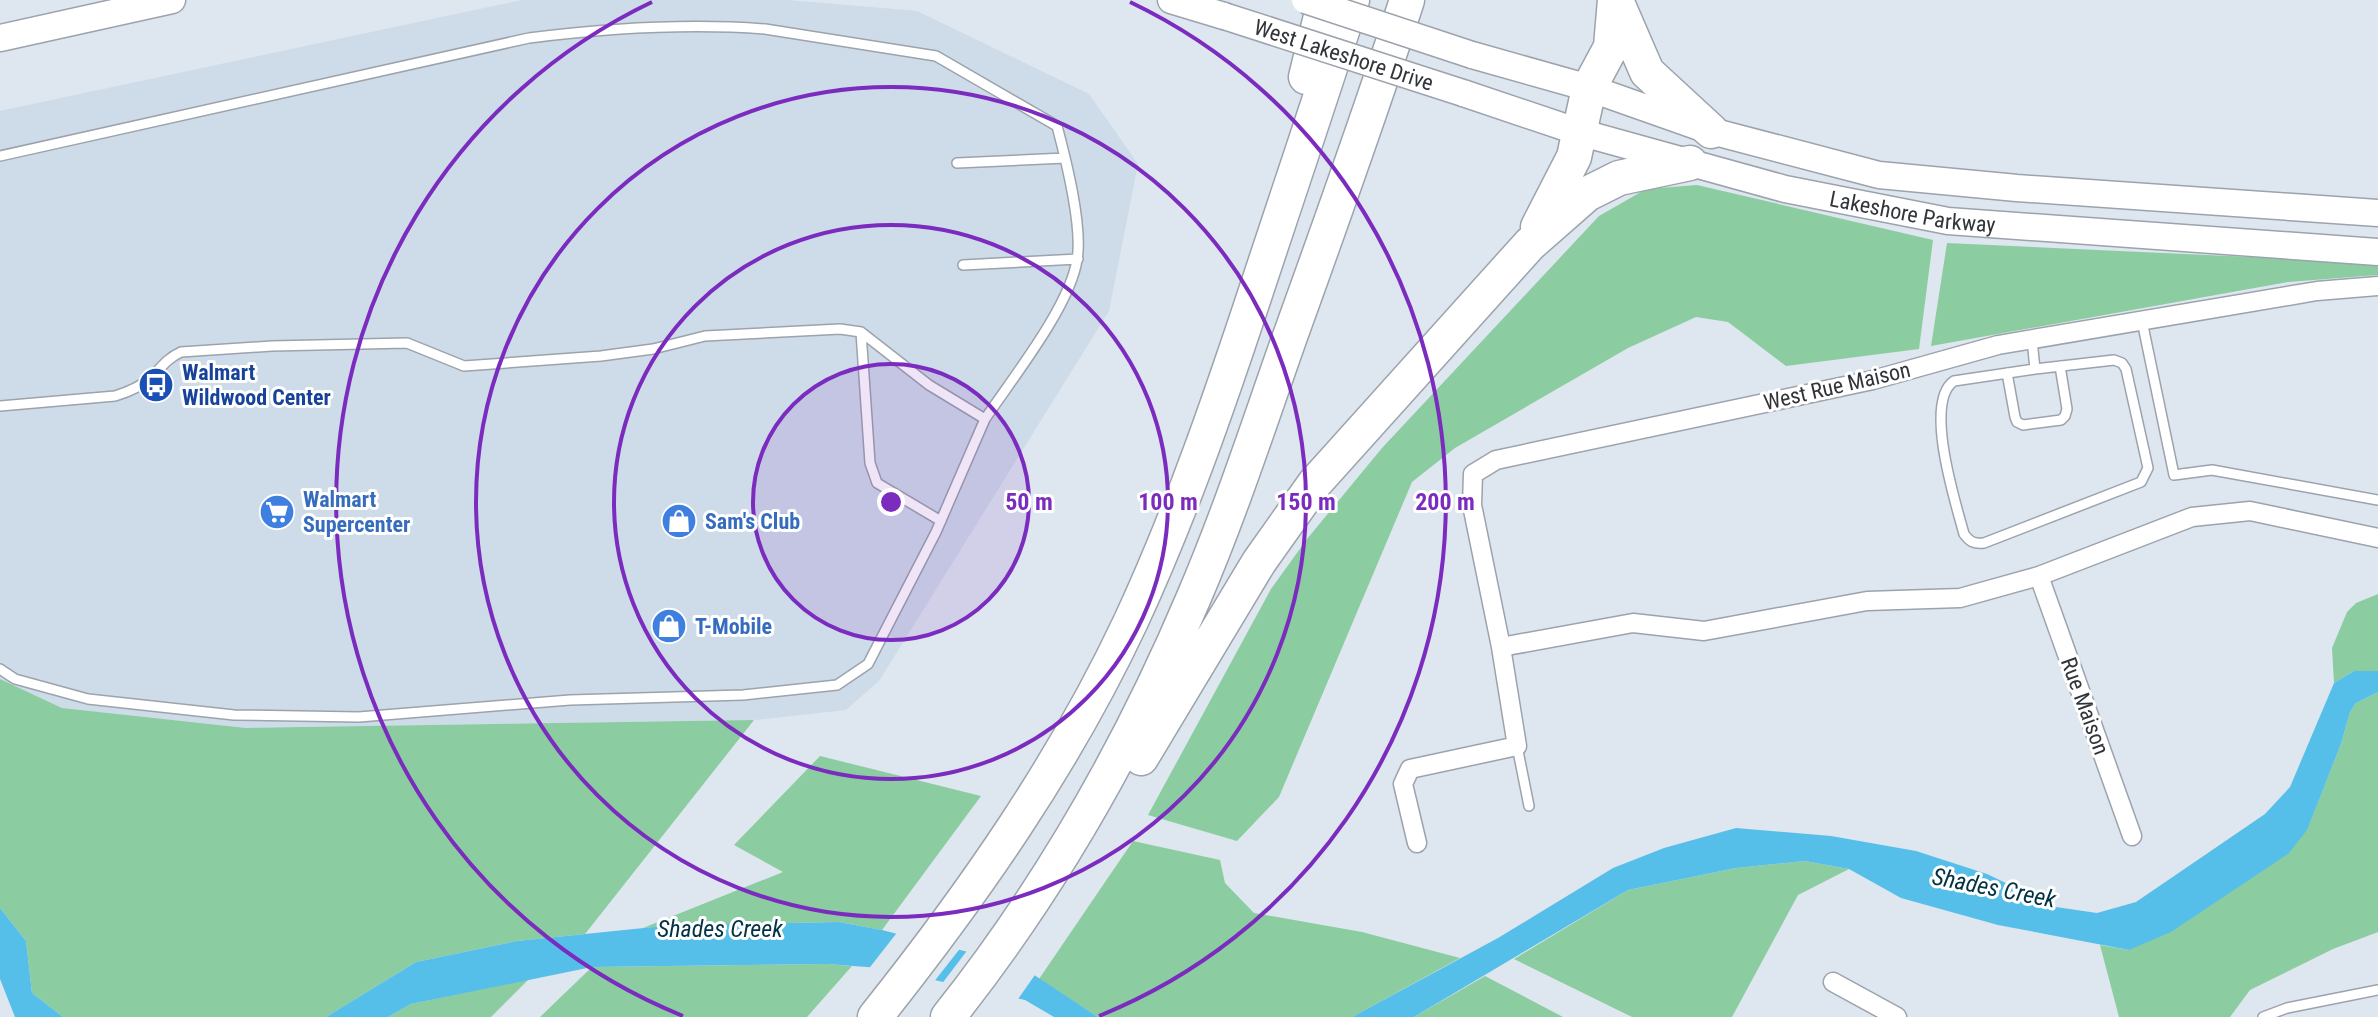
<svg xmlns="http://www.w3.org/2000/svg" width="2378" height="1017" viewBox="0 0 2378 1017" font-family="'Roboto Condensed',sans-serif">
  <rect width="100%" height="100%" fill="#dee6ef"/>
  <path fill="#cedbe9" d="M522 0H788L917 11 1089 94 1138 164 1109 311 879 681 846 710 754 720 246 728 62 708 0 679V111Z"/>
  <path fill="#8bcda1" d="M1697 185 1933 240 1919 349 1786 366 1728 322 1696 317 1628 348 1455 448 1412 482 1279 797 1237 841 1148 815 1271 589 1307 539 1382 448 1599 216 1646 189Z
    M1947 243 2337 261 2378 264V275L2288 282 1931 346Z
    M2378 594V671H2354L2334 683 2332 648 2347 612 2356 603Z
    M0 679 62 708 246 728 754 720 585 934 517 941 416 962 326 1017H63L32 993 26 941 0 908Z
    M2378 692V932L2333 949 2250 990 2230 1017H2119L2100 945 2129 950 2307 829 2341 744 2350 712 2356 703Z
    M820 756 981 796 882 930 839 922 673 925 643 928 783 872 734 845Z
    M1133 841 1220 860 1225 883 1254 913 1362 932 1460 958 1352 1017H1098L1039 979Z
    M1805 861 1849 869 1798 895 1732 1017H1632L1514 959 1628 890 1736 868Z
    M827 964 852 966 807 1017H540L592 967Z
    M1485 976 1563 1017H1414Z
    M529 979 491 1017H388L411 1004Z"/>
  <path fill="#56bfe9" d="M2354 671H2378V692L2356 703 2350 712 2341 744 2307 830 2288 854 2171 932 2129 950 1998 925 1901 898 1849 869 1805 861 1736 868 1628 890 1414 1017H1352L1498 938 1613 868 1664 848 1736 828 1831 836 1916 851 1987 874 2056 907 2097 913 2136 902 2265 814 2290 787 2334 683Z
    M0 908 26 941 32 993 63 1017H15L0 979Z
    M839 922 882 930 1019 965 1098 1017H1054L1025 1000 880 968 827 964 592 967 411 1004 388 1017H326L416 962 517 941 673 925Z"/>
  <path fill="#dee6ef" d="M899 930 962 946 933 983 867 971Z
    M969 948 1021 961 1037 972 1016 1002 941 985Z"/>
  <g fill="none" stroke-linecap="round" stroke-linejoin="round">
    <defs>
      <path id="lane" d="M0 156 529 38C608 28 686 23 765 29L936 56 1057 126C1066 160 1083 226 1077 260 1070 306 1012 379 985 419
        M957 163 1065 158
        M963 265 1078 259
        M2142 321 2174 475 2212 470 2378 500
        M861 332 870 463 877 483 941 521
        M2032 340 2035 369 2114 360 2122 363 2126 369 2148 468 2141 482 1984 543C1974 544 1970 542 1964 534 1956 504 1923 402 1954 381L2035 369
        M2007 373 2015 417 2017 422 2023 425 2061 420 2065 416 2067 409 2060 366
        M0 406 115 396C128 392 140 387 151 378 162 367 166 359 181 352L272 346 407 343 464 366 601 356 653 349 705 336 840 329 861 332 929 385 985 419 936 532 868 664 837 685 743 695 570 700 359 717 234 715 88 699 15 679 0 669
        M1517 746 1529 806
        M2263 1017 2287 1008 2378 990"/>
      <path id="street" d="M2039 576 2132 836
        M1501 647 1633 623 1704 631 1867 601 1960 598 2039 576 2192 517 2250 511 2378 538
        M1417 843 1403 784 1410 769 1517 746 1501 647 1472 505 1473 474 1496 460 1873 380 1998 345 2317 291 2378 286
        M1833 982 1897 1017"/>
      <g id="secondary">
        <path d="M1171 0 1224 16"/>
        <path d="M0 38 172 0"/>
        <path d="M1472 55 1589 88 1711 131 1879 175 2017 188 2378 213"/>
        <path id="s1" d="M1463 93 1579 132 1785 189 1948 221 2378 252"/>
      </g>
      <path id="highway" d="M1618 5 1647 72 1711 131
        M1306 77 1325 0
        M1538 227 1574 157 1589 88 1611 47 1615 0
        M1141 758 1259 562 1315 483 1530 244 1587 194 1619 178 1690 163
        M875 1017C973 894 1064 764 1131 621 1182 511 1221 397 1259 282 1290 188 1322 94 1352 0
        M948 1017C1049 890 1131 746 1194 597 1230 513 1258 427 1288 342 1329 228 1370 115 1407 0"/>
    </defs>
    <use href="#lane" stroke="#9ca3ac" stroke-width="12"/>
    <use href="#street" stroke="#9ca3ac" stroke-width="21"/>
    <use href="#secondary" stroke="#9ca3ac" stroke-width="29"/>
    <use href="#highway" stroke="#9ca3ac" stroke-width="37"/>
    <use href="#lane" stroke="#fff" stroke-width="9"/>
    <use href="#street" stroke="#fff" stroke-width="18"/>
    <use href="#secondary" stroke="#fff" stroke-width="26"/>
    <use href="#highway" stroke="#fff" stroke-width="34"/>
    <defs>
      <g id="secondary-bridge">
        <path d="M1305 0 1472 55"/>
        <path id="s2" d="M1224 16 1463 93"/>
      </g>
    </defs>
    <use href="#secondary-bridge" stroke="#9ca3ac" stroke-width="29" stroke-linecap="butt"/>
    <use href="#secondary-bridge" stroke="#fff" stroke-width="26"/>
  </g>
  <circle cx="891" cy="502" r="138" fill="#7b2cbf" fill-opacity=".12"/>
  <g fill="none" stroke="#7b2cbf" stroke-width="4">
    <circle cx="891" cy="502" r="138"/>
    <circle cx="891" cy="502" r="277"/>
    <circle cx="891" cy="502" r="415"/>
    <path d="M683 1016A554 554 0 0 1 652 2M1130 2A554 554 0 0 1 1099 1016"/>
  </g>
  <defs>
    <symbol id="bus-disc" viewBox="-11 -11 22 22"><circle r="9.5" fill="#1a4fb4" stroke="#fff"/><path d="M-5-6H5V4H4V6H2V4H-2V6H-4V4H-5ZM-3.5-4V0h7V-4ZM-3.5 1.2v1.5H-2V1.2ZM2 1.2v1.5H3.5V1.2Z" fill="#fff"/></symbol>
    <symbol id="supermarket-disc" viewBox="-11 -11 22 22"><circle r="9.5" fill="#3f7fe0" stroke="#fff"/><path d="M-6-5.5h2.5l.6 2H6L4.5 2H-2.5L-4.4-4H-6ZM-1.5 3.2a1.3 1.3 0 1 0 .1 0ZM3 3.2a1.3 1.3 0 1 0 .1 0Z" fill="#fff"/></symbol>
    <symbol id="shop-disc" viewBox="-11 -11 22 22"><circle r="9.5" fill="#3f7fe0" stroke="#fff"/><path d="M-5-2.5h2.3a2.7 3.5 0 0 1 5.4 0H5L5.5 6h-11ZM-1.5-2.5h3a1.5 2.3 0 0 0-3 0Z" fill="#fff"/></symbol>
  </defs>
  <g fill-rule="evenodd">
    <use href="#bus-disc" x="136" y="365" width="40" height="40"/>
    <use href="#supermarket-disc" x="257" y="492" width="40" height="40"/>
    <use href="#shop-disc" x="659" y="501" width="40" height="40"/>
    <use href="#shop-disc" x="649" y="606" width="40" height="40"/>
  </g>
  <g text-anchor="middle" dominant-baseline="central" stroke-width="6" stroke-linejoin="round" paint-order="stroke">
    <g font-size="22" fill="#313438" stroke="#fff">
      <text stroke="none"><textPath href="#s2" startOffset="126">West Lakeshore Drive</textPath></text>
      <text stroke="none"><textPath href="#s1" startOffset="466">Lakeshore Parkway</textPath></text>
      <text transform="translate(1837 386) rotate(-13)">West Rue Maison</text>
      <text transform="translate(2085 706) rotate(70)">Rue Maison</text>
    </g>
    <g font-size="22" font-weight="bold" fill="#164399" stroke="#fff" text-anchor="start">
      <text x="182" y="372">Walmart<tspan x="182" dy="25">Wildwood Center</tspan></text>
    </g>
    <g font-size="22" font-weight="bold" fill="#366cbe" stroke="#fff" text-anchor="start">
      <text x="303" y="499">Walmart<tspan x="303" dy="25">Supercenter</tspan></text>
      <text x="705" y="521">Sam's Club</text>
      <text x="695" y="626">T-Mobile</text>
    </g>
    <g font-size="24" font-style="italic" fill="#023345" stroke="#fff">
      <text transform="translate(1994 888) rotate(11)">Shades Creek</text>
      <text x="720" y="929">Shades Creek</text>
    </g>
  </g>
  <circle cx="891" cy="502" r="12" fill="#7b2cbf" stroke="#fff" stroke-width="4"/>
  <g font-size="24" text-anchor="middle" font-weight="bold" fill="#7b2cbf" stroke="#fff" stroke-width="6" stroke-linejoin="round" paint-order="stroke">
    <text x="1029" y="510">50 m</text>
    <text x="1168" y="510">100 m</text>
    <text x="1306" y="510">150 m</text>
    <text x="1445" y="510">200 m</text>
  </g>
</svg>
